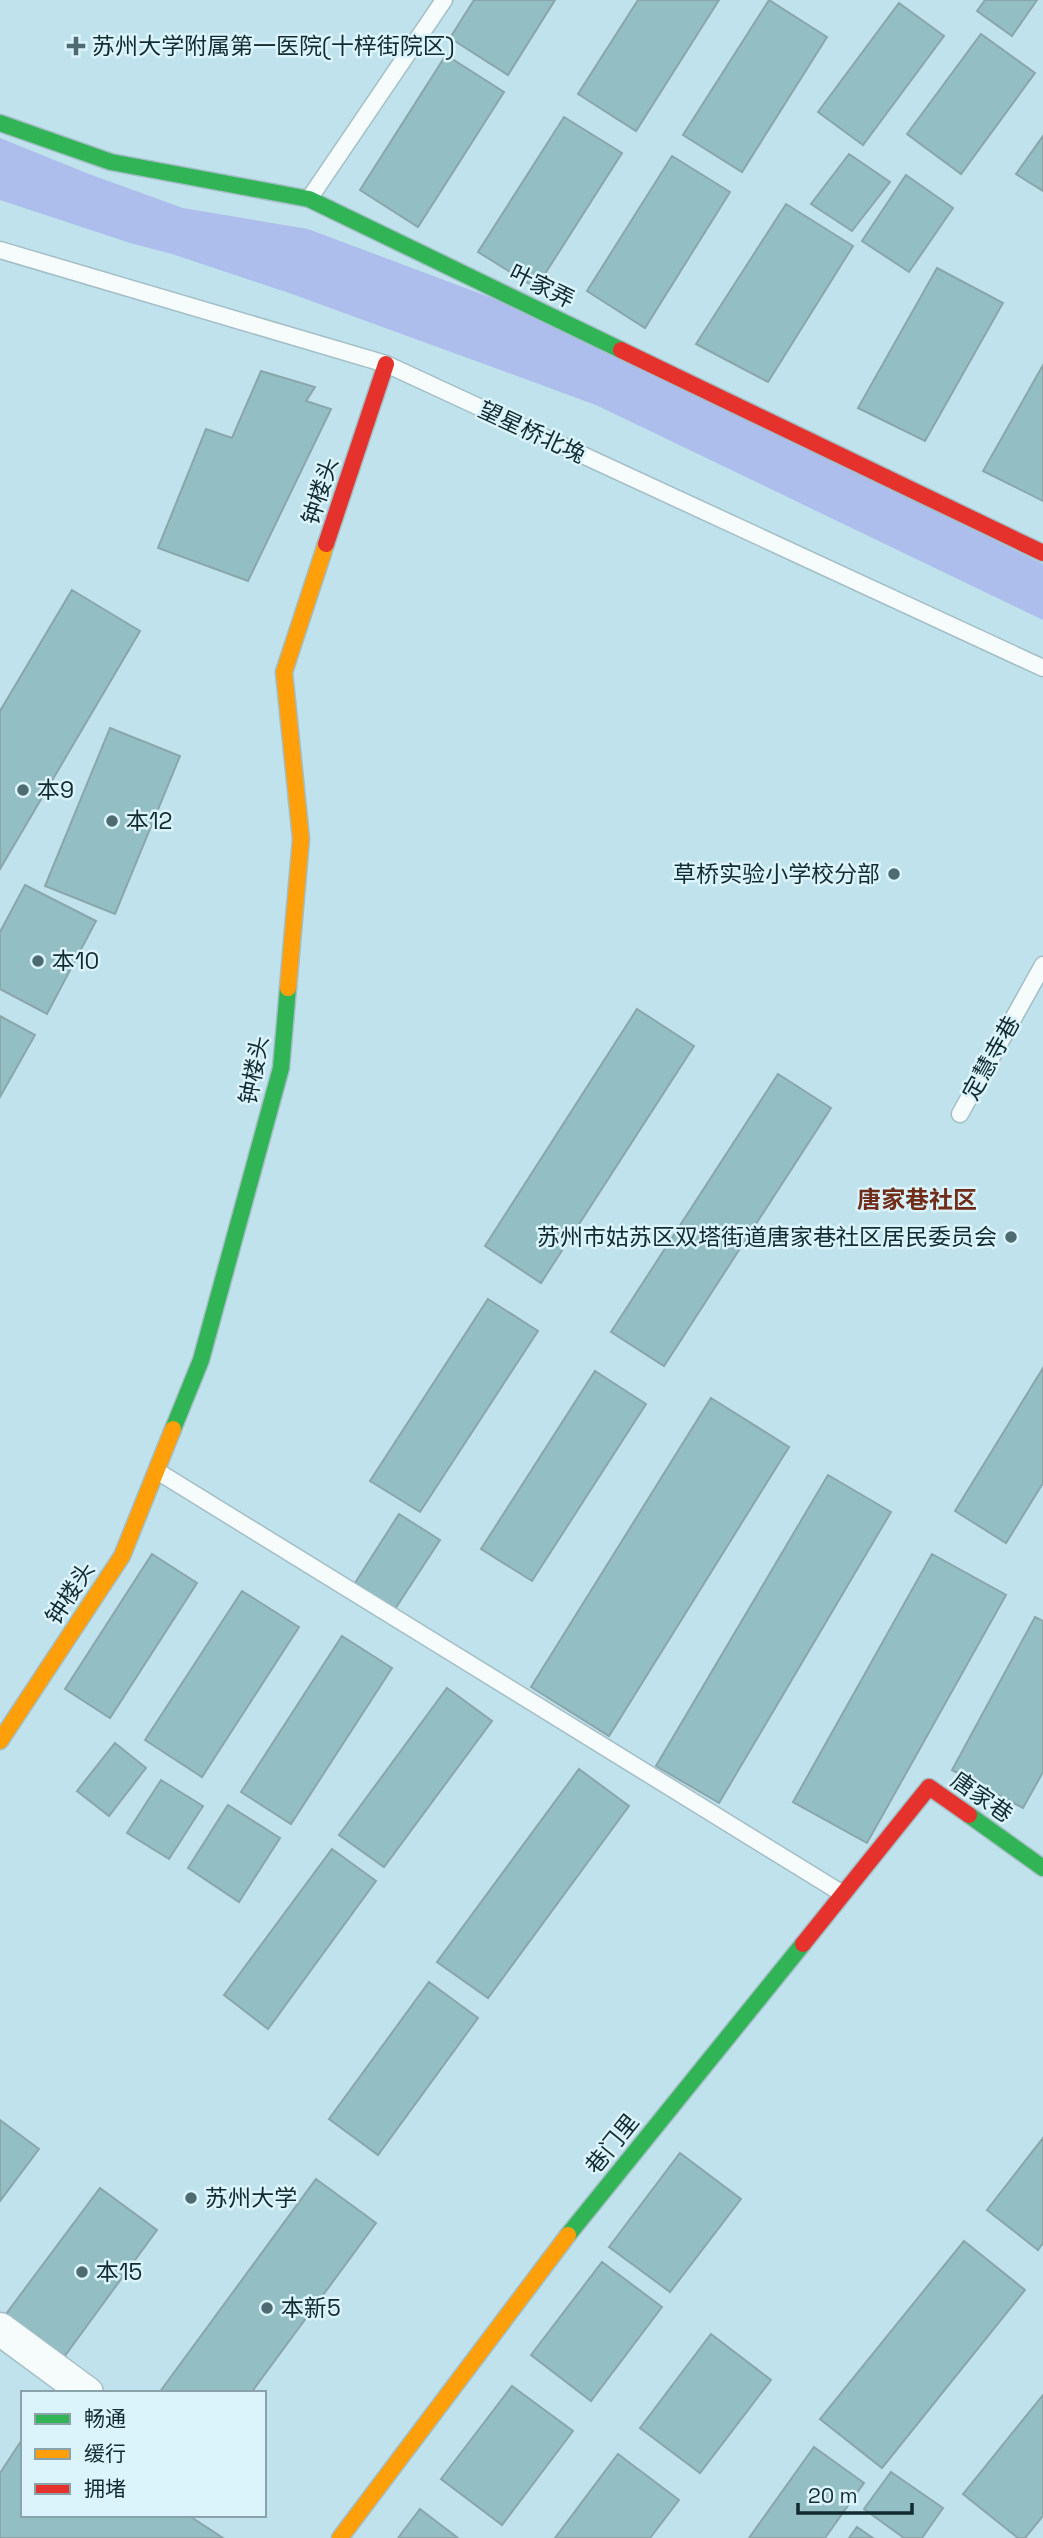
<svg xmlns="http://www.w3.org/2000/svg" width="1043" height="2538" viewBox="0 0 1043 2538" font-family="'Space Grotesk','Noto Sans SC',sans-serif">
  <rect width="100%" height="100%" fill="#c0e2ec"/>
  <path fill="#adbeed" d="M0 138 89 174 183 208 308 229 535 314 1043 564V620L596 405 292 294 172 254 130 243 0 200Z"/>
  <path fill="#93bfc4" stroke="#8aa6ab" stroke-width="2" d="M474 0H555L508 75 450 38Z
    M638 0H719L636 131 578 94Z
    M769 0 827 37 742 172 683 135Z
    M985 0H1037L1012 36 977 11Z
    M899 3 944 36 863 145 818 112Z
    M981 34 1035 73 961 174 907 134Z
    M446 55 504 92 418 227 360 190Z
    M564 117 622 153 536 288 478 252Z
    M1043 136V191L1016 174Z
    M849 154 890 182 852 231 811 204Z
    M672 156 730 192 645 328 587 291Z
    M906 175 953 208 909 272 862 241Z
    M786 204 853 246 768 382 696 344Z
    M937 268 1003 303 925 441 858 408Z
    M1043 365V501L983 471Z
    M261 371 315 387 306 401 331 409 248 581 158 548 206 429 232 438Z
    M72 590 140 631 0 869V711Z
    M110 728 180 756 115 914 45 886Z
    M25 885 96 921 47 1014 0 989V932Z
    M637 1009 694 1046 541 1283 485 1246Z
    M0 1016 35 1035 0 1097Z
    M778 1074 831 1108 664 1366 611 1332Z
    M488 1299 538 1331 420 1512 370 1481Z
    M1043 1368V1483L1006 1543 955 1511Z
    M595 1371 646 1404 532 1581 481 1549Z
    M711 1398 789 1447 609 1736 531 1687Z
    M828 1475 891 1512 719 1803 656 1766Z
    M399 1514 440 1540 395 1609 355 1583Z
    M152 1554 197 1583 110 1718 65 1689Z
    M932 1554 1006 1595 867 1843 793 1802Z
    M242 1591 299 1627 202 1777 145 1740Z
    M1035 1617 1043 1621V1772L1023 1808 952 1770Z
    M342 1636 392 1668 291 1824 241 1792Z
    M447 1688 492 1721 384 1867 339 1835Z
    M115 1743 146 1768 109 1816 77 1791Z
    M579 1769 629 1806 488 1998 437 1962Z
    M161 1780 203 1806 169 1859 127 1833Z
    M228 1805 280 1838 239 1902 188 1868Z
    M332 1849 376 1881 268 2029 224 1995Z
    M429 1982 478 2018 378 2155 329 2119Z
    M0 2120 39 2149 0 2201Z
    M1043 2138V2243L1038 2250 987 2210Z
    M680 2153 741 2199 670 2292 609 2247Z
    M316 2179 376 2223 251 2393H159Z
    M100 2188 157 2230 64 2357 6 2314Z
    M964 2241 1025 2290 882 2468 820 2419Z
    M602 2262 662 2307 591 2401 531 2355Z
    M711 2334 771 2380 700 2473 640 2428Z
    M512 2386 573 2431 502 2525 441 2479Z
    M1043 2395V2516L1025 2538H1018L963 2494Z
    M23 2438V2515H188L223 2538H0V2473Z
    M814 2447 864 2483 825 2538H749Z
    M618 2454 679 2500 650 2538H555Z
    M891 2472 943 2508 922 2538H904L864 2509Z
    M420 2509 458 2538H398Z
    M857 2527 873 2538H849Z"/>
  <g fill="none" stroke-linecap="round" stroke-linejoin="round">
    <defs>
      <path id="lane" d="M309 199 444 0
        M0 250 386 364 1043 668
        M960 1114 1043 965
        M157 1471 843 1894"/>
      <path id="street" d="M0 2329 87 2393"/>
      <path id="fast" d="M0 123 111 162 309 199 621 350
        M173 1429 201 1360 281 1068 288 988
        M969 1815 1043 1868
        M568 2235 803 1944"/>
      <path id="slow" d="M288 988 301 839 284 672 326 544
        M0 1741 122 1556 173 1429
        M340 2538 568 2235"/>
      <path id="jam" d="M621 350 1043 553
        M326 544 386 364
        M803 1944 929 1787 969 1815"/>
    </defs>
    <use href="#lane" stroke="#a3bec6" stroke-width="19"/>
    <use href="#street" stroke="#a3bec6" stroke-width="35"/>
    <use href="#fast" stroke="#a3bec6" stroke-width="19"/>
    <use href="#slow" stroke="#a3bec6" stroke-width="19"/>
    <use href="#jam" stroke="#a3bec6" stroke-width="19"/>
    <use href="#lane" stroke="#f6fbfc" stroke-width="16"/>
    <use href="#street" stroke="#f6fbfc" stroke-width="32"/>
    <use href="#fast" stroke="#30b455" stroke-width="16"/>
    <use href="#slow" stroke="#ff9f0a" stroke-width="16"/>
    <use href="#jam" stroke="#e5322d" stroke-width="16"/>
  </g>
  <g fill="#4e6b72" stroke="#dbf3fa" stroke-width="2.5">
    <path d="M72.5 35.5h7v7h7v7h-7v7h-7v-7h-7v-7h7z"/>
    <circle cx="23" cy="790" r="7"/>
    <circle cx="112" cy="821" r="7"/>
    <circle cx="894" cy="874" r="7"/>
    <circle cx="38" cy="961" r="7"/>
    <circle cx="1011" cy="1237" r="7"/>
    <circle cx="191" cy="2198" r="7"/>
    <circle cx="82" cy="2272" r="7"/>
    <circle cx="267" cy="2308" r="7"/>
  </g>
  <g text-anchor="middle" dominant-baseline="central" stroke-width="5" stroke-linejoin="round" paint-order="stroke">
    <g font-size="23" fill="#112b31" stroke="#dbf3fa" text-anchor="start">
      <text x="92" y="46">苏州大学附属第一医院(十梓街院区)</text>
      <text x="37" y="790">本9</text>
      <text x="126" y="821">本12</text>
      <text x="880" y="874" text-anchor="end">草桥实验小学校分部</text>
      <text x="52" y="961">本10</text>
      <text x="997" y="1237" text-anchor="end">苏州市姑苏区双塔街道唐家巷社区居民委员会</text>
      <text x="205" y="2198">苏州大学</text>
      <text x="96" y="2272">本15</text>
      <text x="281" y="2308">本新5</text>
    </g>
    <g font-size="23" fill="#112b31" stroke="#dbf3fa">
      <text transform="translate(542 286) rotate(26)">叶家弄</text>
      <text transform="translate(532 432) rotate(25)">望星桥北堍</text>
      <text transform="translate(320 491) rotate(-72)">钟楼头</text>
      <text transform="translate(991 1058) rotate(-61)">定慧寺巷</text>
      <text transform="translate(254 1070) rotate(-79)">钟楼头</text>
      <text transform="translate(70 1593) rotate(-57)">钟楼头</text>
      <text transform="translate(982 1797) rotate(35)">唐家巷</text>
      <text transform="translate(612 2144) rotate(-51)">巷门里</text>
    </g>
    <g font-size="24" font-weight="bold" fill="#702d19" stroke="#dbf3fa">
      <text x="917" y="1199">唐家巷社区</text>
    </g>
  </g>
  <rect x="21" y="2391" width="245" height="126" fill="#dbf3fa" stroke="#8aa3aa" stroke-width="2"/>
  <rect x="35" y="2414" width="35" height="10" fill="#30b455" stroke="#8aa3aa" stroke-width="2"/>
  <text x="84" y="2426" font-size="21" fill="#112b31">畅通</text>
  <rect x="35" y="2449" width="35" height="10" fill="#ff9f0a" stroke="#8aa3aa" stroke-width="2"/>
  <text x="84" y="2461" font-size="21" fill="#112b31">缓行</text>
  <rect x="35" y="2484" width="35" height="10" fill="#e5322d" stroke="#8aa3aa" stroke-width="2"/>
  <text x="84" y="2496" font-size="21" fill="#112b31">拥堵</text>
  <path d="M798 2503v10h114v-10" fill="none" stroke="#112b31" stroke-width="3.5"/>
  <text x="808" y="2503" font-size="21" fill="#112b31" stroke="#dbf3fa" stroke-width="5" paint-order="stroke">20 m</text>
</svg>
